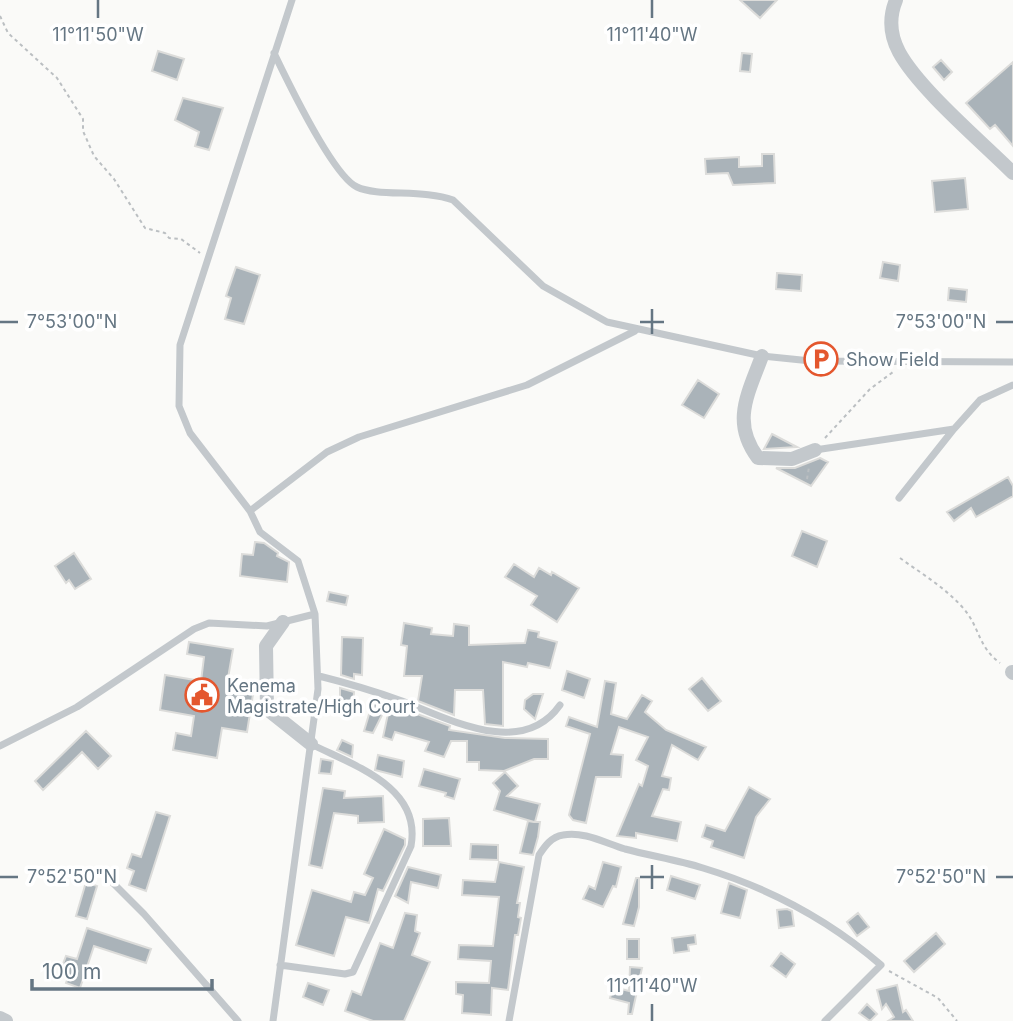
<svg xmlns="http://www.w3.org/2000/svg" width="1013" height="1021" viewBox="0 0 1013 1021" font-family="Inter,sans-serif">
  <rect width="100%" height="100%" fill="#fafaf8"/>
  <path fill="#aab3b9" stroke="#dcdcda" stroke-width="2" d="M740 0H777L760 18Z
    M158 51 184 59 177 80 152 71Z
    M742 53 752 54 750 72 740 71Z
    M941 60 952 72 944 80 933 67Z
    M1013 62V146L995 125 990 129 966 103Z
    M183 98 223 108 209 150 195 146 199 132 175 120Z
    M762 154H774L775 183 733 185 728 173 706 174 705 159 739 157V167L762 166Z
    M965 178 968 209 935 212 932 181Z
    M883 262 900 265 898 281 880 278Z
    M236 267 260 275 244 324 225 319 231 298 226 296Z
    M777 273 802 275 801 291 776 289Z
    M949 288 967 290 966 302 948 300Z
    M698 380 719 394 704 418 682 405Z
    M772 434 797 447 764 449Z
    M820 458 828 462 811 486 776 468H795Z
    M1008 477 1013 486V496L976 517 971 508 954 521 947 512Z
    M802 531 827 541 817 567 792 556Z
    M255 542 264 543 278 553 277 556 289 562 287 582 240 576 242 554 253 555Z
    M74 553 91 579 75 589 69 580 66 583 55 566Z
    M514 564 534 577 539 568 551 575 552 572 579 588 557 622 531 605 537 596 505 577Z
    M329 592 348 596 346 605 327 601Z
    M404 623 432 628 431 634 453 636 454 624 469 626V645L525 643 528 630 539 632 538 637 557 642 550 668 528 663 527 667 503 662V726L485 724 483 690H455L454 715 418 701 422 676H404L407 646 401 645Z
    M342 637 363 638 362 675 354 674V679L341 675Z
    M189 642 233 649 227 684 254 688 247 732 222 728 217 758 173 750 176 733 191 736 194 716 160 710 165 675 201 681 204 657 187 654Z
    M567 671 590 679 584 698 562 690Z
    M702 678 721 701 708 711 689 689Z
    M605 681 616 683 611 714 627 719 642 695 652 701 645 712 666 730 706 747 698 760 672 745 662 776 671 778 669 790 663 789 652 816 681 822 677 841 636 833V838L617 836 639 784 642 786 648 766 636 760 648 737 619 727 611 754 623 755 621 777H596L586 823 573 820 569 815 590 734 566 726 569 717 597 727Z
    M340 688 354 692 353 713H340Z
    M533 694H543L535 719 524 709 525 700Z
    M373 698 450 726 449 730 505 738 548 739V759H534L504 771 479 770V762H467V741H451L444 757 425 751 429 742 395 732 392 740 383 737 389 709 386 707 373 733 364 731 370 711 373 712Z
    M86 731 111 756 98 769 82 752 43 790 35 781Z
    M342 740 353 745 352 757 337 750Z
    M378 755 404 761 402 777 375 770Z
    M321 759 333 761 331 774 319 773Z
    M424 769 460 779 454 799 445 796 446 793 419 786Z
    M505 772 518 786 507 796 540 804 535 822H540L538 837 533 855 520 853 528 821 534 822 494 810 500 791 493 783Z
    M749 787 770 799 756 817 744 858 711 847 713 841 702 837 706 825 725 831Z
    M323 788 345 791 344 798 383 796 384 822 358 823V816L334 813 322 868 309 865Z
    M156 812 170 816 146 891 129 885 134 871 127 868 132 854 141 857Z
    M449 818 451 846H423V819Z
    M384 829 405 839V845L383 891 378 889 369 923 346 917 334 956 296 945 312 890 351 902 354 892 365 895 373 878 364 874Z
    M471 844 498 845V860L470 859Z
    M499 862 524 867 517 903H520L518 917 521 918 518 935H515L508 990 492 988 491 1015 462 1013 463 995 456 994V982L489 983 491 961 458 959 459 945 493 946 499 897 462 895 463 880 495 882Z
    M603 862 621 867 616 887 613 886 603 907 583 899 589 886 595 889Z
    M408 867 441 875 438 888 411 882 408 903 395 896Z
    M671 876 700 885 695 899 667 890Z
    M636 878H639V907L634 926 623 924Z
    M86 882 97 886 87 919 76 916Z
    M729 883 747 890 740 918 721 913Z
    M787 909 792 911 794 926 779 928 777 910Z
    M405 913 417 915 415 931 420 933 412 955 430 962 404 1021H373L345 1011 352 991 361 995 380 943 393 948Z
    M858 913 869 927 857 936 847 922Z
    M87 928 151 949 146 963 94 946 80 988 66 983 69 975 60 972 66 956 77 959Z
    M936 933 945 944 914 972 904 961Z
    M695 935 696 944 688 945 689 951 674 953 672 938Z
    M627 939H639V959H627Z
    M781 953 795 964 786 977 771 966Z
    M630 967 642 968 632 1014H628L629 1003 610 998 613 987 629 991Z
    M308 983 329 990 323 1005 303 997Z
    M897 985 903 1012 906 1010 913 1021H888L894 1017 886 1004 882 1009 877 990Z
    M867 1004 877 1014 870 1021 859 1013Z"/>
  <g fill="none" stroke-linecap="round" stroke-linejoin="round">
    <path stroke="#bbbfc2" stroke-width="2" stroke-dasharray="3.5 3.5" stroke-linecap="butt" d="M0 16 8 33 57 78 83 119V131L94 156 114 179 145 228 165 233 169 238 181 239 200 253
      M825 438 870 389 893 372
      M807 479 809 467
      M900 558C922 574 946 588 964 609 980 628 978 647 1000 663
      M889 971 938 998 957 1021"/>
    <path stroke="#c3c8cc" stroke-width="7" d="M274 53C287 80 332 175 357 187 378 197 424 189 453 200L543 286 607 322 762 356 811 361 1013 362
      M815 450 954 429 980 400 1013 385
      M899 498 953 430
      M250 511 327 452 359 437 527 385 635 331
      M319 676C347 683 374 691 402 701 449 719 522 759 560 705
      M0 746 77 707 194 629 209 623 267 626 315 614
      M104 874 144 914 238 1021
      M280 965 345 974 353 972 411 846C422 786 352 765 311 744
      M273 1021 318 689 315 614 298 561 260 532 250 511 190 433 179 406 180 345 292 0
      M509 1021 539 855C545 846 551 837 563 835 584 831 605 843 625 849 651 856 678 860 703 868 769 888 829 920 881 965L825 1021"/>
    <path stroke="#c3c8cc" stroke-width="14" d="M896 0C889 17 890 35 899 52 919 89 982 142 1013 173
      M762 356C748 394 731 422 758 458L792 459 815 450
      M283 622 266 646 267 709 311 744
      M1012 672 1013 673
      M0 1018 6 1021"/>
  </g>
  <path fill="none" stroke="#657683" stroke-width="2.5" d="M98 0V18M652 0V18M652 309V334M0 322H18M640 322H664M996 322H1013M652 865V889M0 877H18M640 877H664M996 877H1013M652 1004V1021"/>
  <defs>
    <symbol id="parking-ring" viewBox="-11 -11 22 22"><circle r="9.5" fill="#fff" stroke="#e4572e" stroke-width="1.5"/><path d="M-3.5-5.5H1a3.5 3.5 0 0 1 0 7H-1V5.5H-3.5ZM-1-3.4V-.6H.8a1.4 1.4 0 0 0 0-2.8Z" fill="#e4572e"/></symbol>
    <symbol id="civic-ring" viewBox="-11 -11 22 22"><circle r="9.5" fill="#fff" stroke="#e4572e" stroke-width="1.5"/><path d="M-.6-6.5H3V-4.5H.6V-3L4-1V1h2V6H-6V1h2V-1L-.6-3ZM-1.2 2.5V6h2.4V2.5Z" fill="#e4572e"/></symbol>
  </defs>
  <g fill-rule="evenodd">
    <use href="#parking-ring" x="802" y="340" width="38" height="38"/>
    <use href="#civic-ring" x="183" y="676" width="38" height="38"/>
  </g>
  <g text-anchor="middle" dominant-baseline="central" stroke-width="7" stroke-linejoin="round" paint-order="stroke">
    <g font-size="18" fill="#657683" stroke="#fff" text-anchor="start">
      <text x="846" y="359">Show Field</text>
      <text x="227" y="685">Kenema<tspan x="227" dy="21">Magistrate/High Court</tspan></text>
    </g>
  </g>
  <g font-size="18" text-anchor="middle" fill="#657683" stroke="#fff" stroke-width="7" stroke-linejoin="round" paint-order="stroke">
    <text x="98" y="41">11°11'50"W</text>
    <text x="652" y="41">11°11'40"W</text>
    <text x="72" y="328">7°53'00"N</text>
    <text x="941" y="328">7°53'00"N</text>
    <text x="72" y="883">7°52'50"N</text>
    <text x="941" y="883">7°52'50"N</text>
    <text x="652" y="992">11°11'40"W</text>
  </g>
  <path d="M32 979v10h180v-10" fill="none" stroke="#657683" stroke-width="3.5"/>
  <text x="42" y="979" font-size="21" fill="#657683" stroke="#ffffff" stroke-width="5" paint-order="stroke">100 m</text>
</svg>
